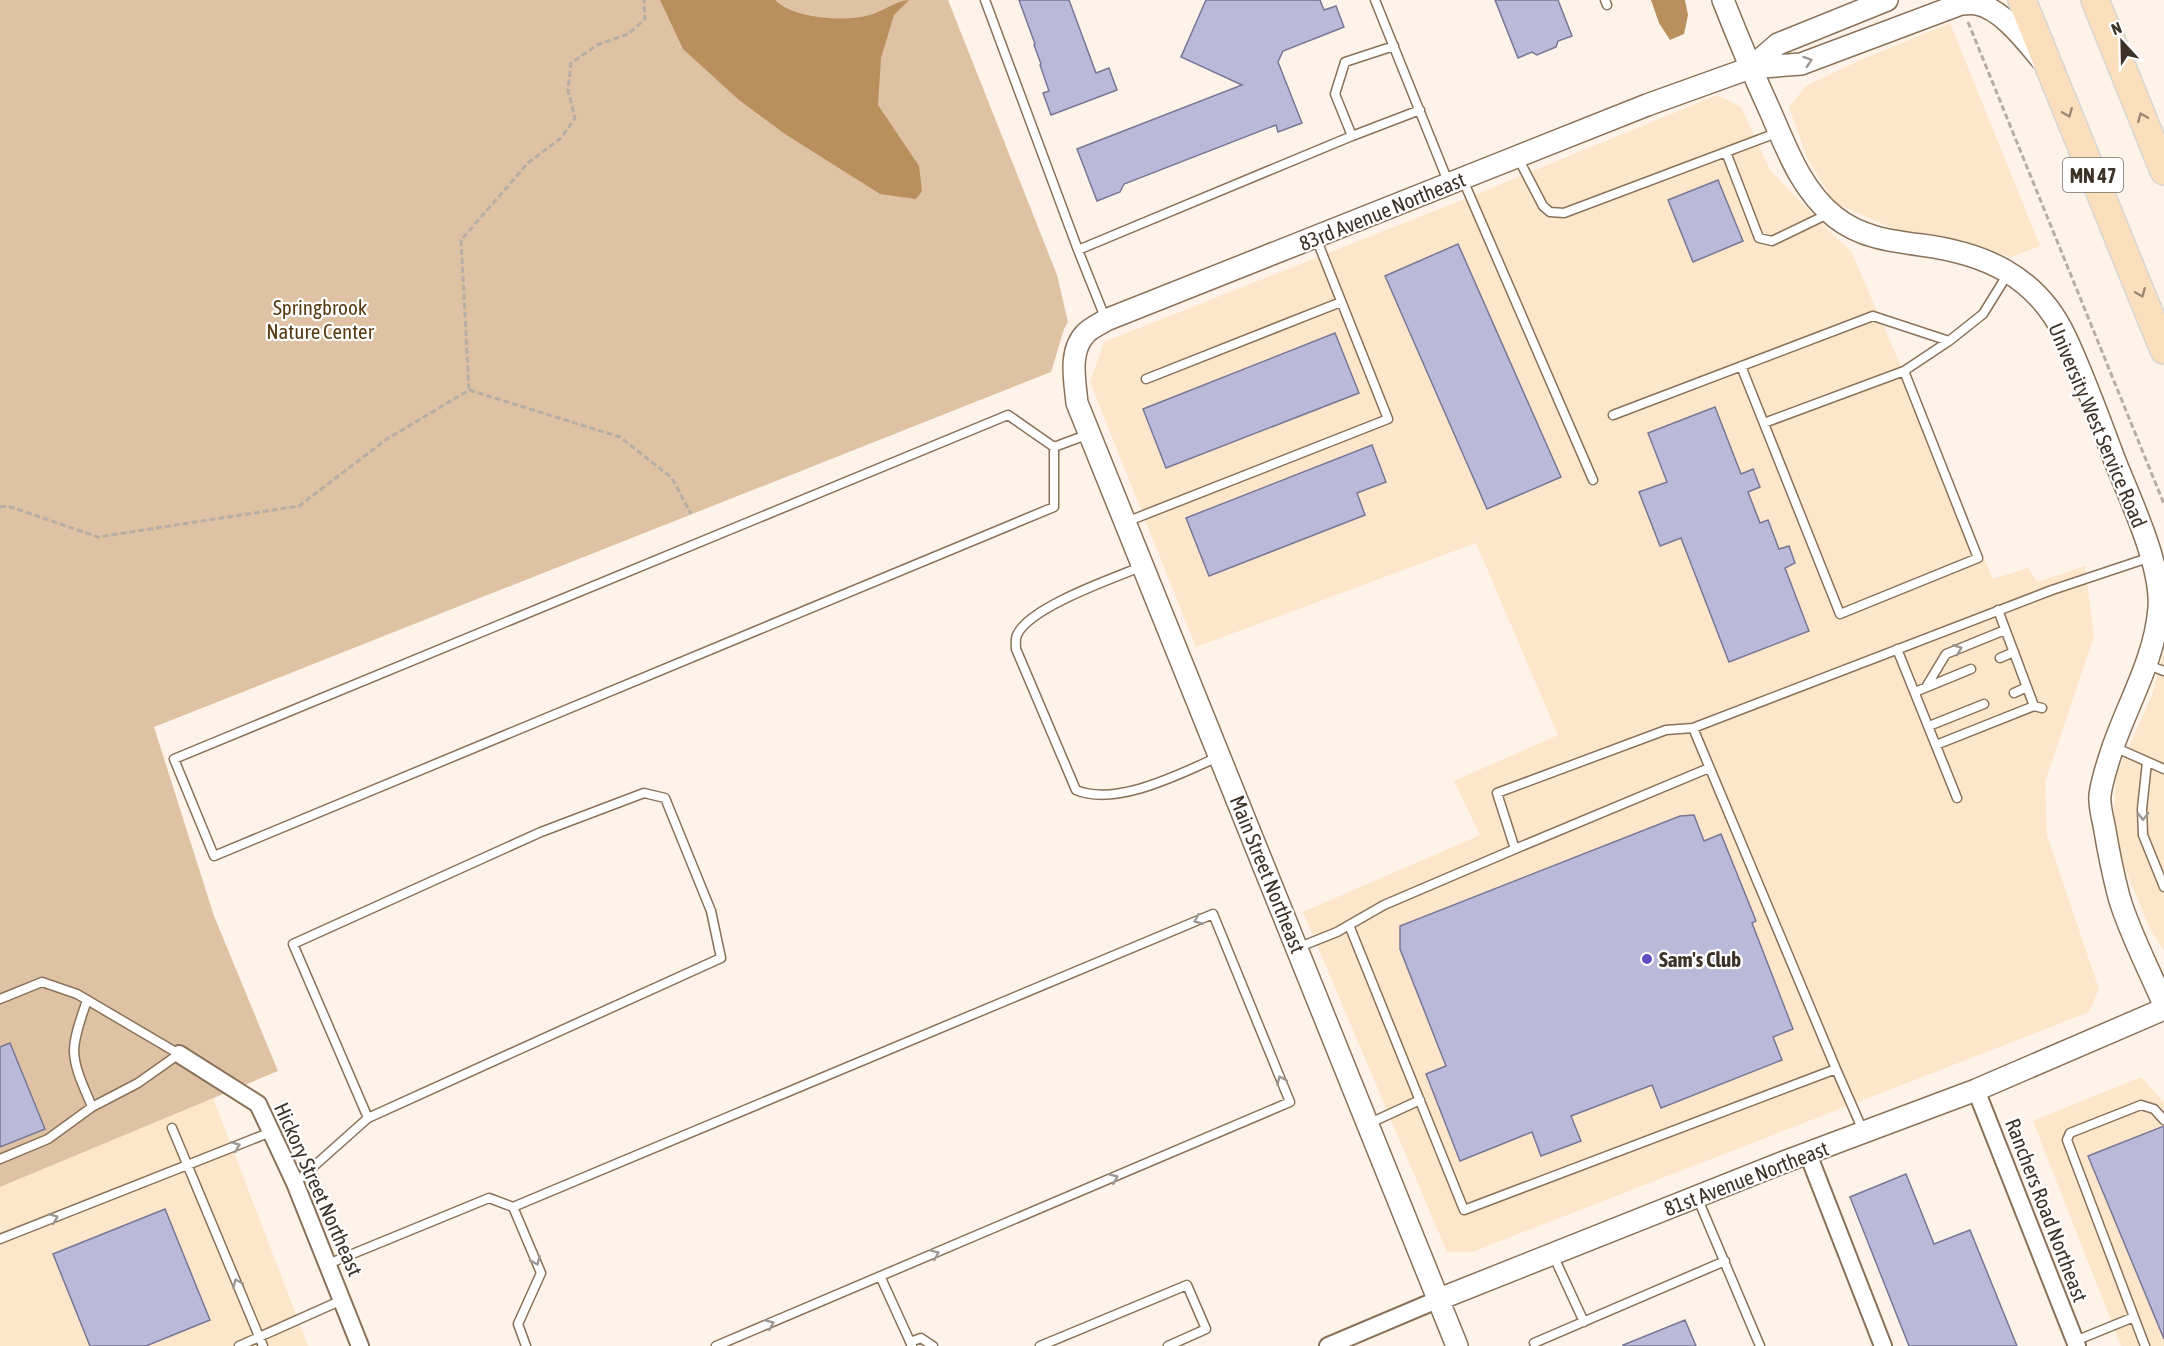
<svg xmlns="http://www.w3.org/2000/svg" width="2164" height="1346" viewBox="0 0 2164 1346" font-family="'Asap Condensed',sans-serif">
  <rect width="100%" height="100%" fill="#fef3e8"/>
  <path fill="#fee6ca" d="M1950 23 2040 246 2011 257 1963 240 1903 233 1835 203 1808 160 1789 107 1806 86 1858 61Z
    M1717 95 1741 107 1770 170 1830 232 1851 251 1993 579 2028 568 2037 582 2085 566 2094 636 2045 782 2047 835 2099 989 2089 1012 1472 1252H1447L1303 912 1480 835 1454 781 1558 735 1476 543 1196 647 1090 382 1104 342 1482 192Z
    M2164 651V951L2150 929 2121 859 2114 818 2116 776 2152 695Z
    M2141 1077 2164 1102V1346H2121L2033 1121Z
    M213 1098 308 1346H0V1187Z"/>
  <path fill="#dec2a3" d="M0 0H948L1057 275 1068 322 1064 329 1051 372 154 727 214 916 278 1071 0 1187Z"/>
  <path fill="#b98f5d" d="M660 0H775C793 19 846 22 870 15 884 11 895 1 909 0L894 15 881 58 878 105 919 166 922 191 916 199 880 194 785 134 739 100 683 49Z
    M1651 0H1685L1688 15 1684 34 1670 40 1659 23Z"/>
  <path fill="#bab9da" stroke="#787795" stroke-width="1.5" d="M1019 0H1069L1096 73 1109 68 1117 90 1051 115 1043 93 1049 91 1040 65 1041 64 1034 45 1035 44Z
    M1206 0H1320L1324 10 1336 6 1344 27 1283 51 1278 62 1302 123 1278 132 1276 125 1124 184 1120 192 1097 201 1077 149 1242 85 1181 57Z
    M1495 0H1558L1572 36 1558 41 1556 47 1537 55 1532 52 1518 58Z
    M1718 180 1743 241 1693 262 1668 200Z
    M1458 244 1561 477 1487 509 1385 276Z
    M1335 333 1359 393 1166 468 1143 409Z
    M1715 407 1741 474 1753 469 1760 487 1748 492 1760 523 1768 520 1779 549 1789 546 1795 563 1785 568 1809 631 1729 662 1681 538 1660 546 1639 492 1667 482 1648 433Z
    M1372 445 1386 482 1357 493 1365 515 1209 576 1186 518Z
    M1694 815 1704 841 1721 834 1756 921 1752 923 1793 1029 1773 1037 1782 1060 1661 1108 1652 1085 1571 1116 1581 1141 1541 1156 1532 1132 1460 1161 1426 1074 1446 1066 1400 949V926L1680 816Z
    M10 1043 45 1129 0 1147V1047Z
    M2164 1126V1339L2088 1156Z
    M1906 1174 1934 1244 1970 1230 2017 1346H1909L1850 1197Z
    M165 1209 210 1320 146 1346H90L53 1254Z
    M1685 1320 1696 1346H1623V1345Z"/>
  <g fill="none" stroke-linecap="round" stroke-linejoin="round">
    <defs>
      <path id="service" d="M985 0 1078 250 1106 320
        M1375 0 1449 184
        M1605 0 1607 5
        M1352 136 1420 110
        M1726 152 1759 238 1772 241 1830 213
        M1518 158 1543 206 1550 212 1564 213 1779 132
        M1463 180 1593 480
        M1078 250 1352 136 1335 94 1345 62 1394 46
        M1741 366 1840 614 1978 558 1904 371 1949 341
        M1146 379 1341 302
        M1613 415 1873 316 1949 341 1983 314 2009 272
        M1764 423 1904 371
        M1054 447V507L214 856 174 759 1008 415 1054 447 1089 434
        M1126 522 1388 419 1316 238
        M1143 566C1114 578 1029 607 1017 635 1015 639 1016 645 1016 649L1076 790C1116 807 1180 774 1218 757
        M1998 610 2034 706 2042 708
        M1897 649 1957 798
        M2000 658 2014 652
        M2148 665 2164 671
        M1926 687 1946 654 2005 630
        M1915 692 1971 669
        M2014 693 2027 687
        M1929 726 1984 704
        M1693 728 1836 1069
        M1936 745 2034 706
        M2114 747 2164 769
        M2147 762 2142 809 2143 835 2164 887
        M1515 849 1709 768
        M1349 925 1464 1210 1836 1069 1864 1133
        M1297 948 1337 932 1384 905 1515 849 1497 793 1666 730 1693 728 2052 590 2151 557
        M0 999 42 982 77 994 179 1054 138 1083 92 1107 48 1139 0 1159
        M87 1000C82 1016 74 1035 74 1052 75 1071 85 1089 92 1107
        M1368 1124 1420 1100
        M172 1128 263 1346
        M295 1183 368 1118 293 944 541 832 644 793 665 798 711 911 721 958 368 1118
        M1697 1197 1760 1346
        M513 1207 541 1273 518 1324 526 1346
        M0 1239 271 1132
        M1553 1255 1584 1322
        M328 1264 489 1198 513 1207 1213 914 1290 1102 716 1346
        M881 1278 912 1346
        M2075 1341 2134 1317
        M910 1342 921 1338 933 1346
        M1534 1343 1725 1261
        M239 1346 342 1300
        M1040 1346 1187 1285 1206 1329 1168 1346
        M2145 1346 2067 1140 2070 1133 2141 1105 2154 1109 2164 1120"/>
      <path id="minor" d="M179 1054 258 1104 295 1183 360 1346
        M1976 1090 2077 1346
        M1808 1154 1883 1346
        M1328 1346 1437 1300"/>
      <path id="tertiary" d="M1723 0C1738 38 1754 76 1771 113 1787 150 1802 191 1835 217 1860 237 1890 241 1921 245 1983 253 2036 275 2065 336 2084 376 2099 419 2115 461 2131 501 2162 566 2159 608 2155 658 2129 701 2113 747 2108 762 2102 779 2100 795 2099 804 2102 816 2104 825 2108 849 2113 874 2119 897 2129 932 2150 971 2164 1005
        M1750 68 1778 44 1887 0
        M1437 1300 1784 1162 1976 1090 2164 1009
        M1457 1346 1077 403C1075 381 1068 351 1086 333 1091 328 1100 324 1106 320L1647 105 1750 68 1801 64 1961 4C1966 4 1971 3 1976 4 2001 8 2026 41 2041 59"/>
      <path id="primary" d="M2022 0 2164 350
        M2095 0 2164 171"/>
    </defs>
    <use href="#service" stroke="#897259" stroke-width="11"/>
    <use href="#minor" stroke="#897259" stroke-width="20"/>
    <use href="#tertiary" stroke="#897259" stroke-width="24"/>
    <use href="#primary" stroke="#d8d6d4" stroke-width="30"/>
    <path stroke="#b8aea3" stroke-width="3" stroke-dasharray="6 3" stroke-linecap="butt" d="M1968 22 2164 504
      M469 390 620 437 672 478 691 514
      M0 507 8 506 98 537 299 506 387 439 469 390 461 240 528 163 561 138 575 118 568 90 571 63 597 45 628 34 645 19 644 0"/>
    <use href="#service" stroke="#fff" stroke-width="8"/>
    <use href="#minor" stroke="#fff" stroke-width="16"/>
    <use href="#tertiary" stroke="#fff" stroke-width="21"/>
    <use href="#primary" stroke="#fbdebc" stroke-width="27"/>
  </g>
  <defs><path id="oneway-chevron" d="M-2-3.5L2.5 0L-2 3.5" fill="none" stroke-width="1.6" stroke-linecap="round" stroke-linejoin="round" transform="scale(1.5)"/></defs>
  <g stroke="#9e9894">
    <use href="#oneway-chevron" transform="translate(1808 61) rotate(-18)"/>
    <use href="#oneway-chevron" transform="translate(1958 649) rotate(-22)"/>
    <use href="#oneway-chevron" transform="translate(2143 816) rotate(90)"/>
    <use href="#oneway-chevron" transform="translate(1198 920) rotate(157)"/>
    <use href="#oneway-chevron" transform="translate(1281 1080) rotate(-113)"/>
    <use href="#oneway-chevron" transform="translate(236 1146) rotate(-22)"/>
    <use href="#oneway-chevron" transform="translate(1114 1178) rotate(-23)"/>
    <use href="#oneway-chevron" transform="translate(54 1218) rotate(-22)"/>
    <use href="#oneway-chevron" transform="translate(935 1254) rotate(-23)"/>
    <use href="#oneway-chevron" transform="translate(536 1261) rotate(67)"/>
    <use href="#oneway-chevron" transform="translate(237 1283) rotate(-113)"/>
    <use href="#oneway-chevron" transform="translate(770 1324) rotate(-23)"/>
  </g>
  <g stroke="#9c8872">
    <use href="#oneway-chevron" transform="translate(2068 113) rotate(68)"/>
    <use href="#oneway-chevron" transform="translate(2142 117) rotate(-112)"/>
    <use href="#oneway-chevron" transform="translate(2141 293) rotate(68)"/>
  </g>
  <circle fill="#634bc4" stroke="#fff" stroke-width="2" cx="1647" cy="959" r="6"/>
  <g text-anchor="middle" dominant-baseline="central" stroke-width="4.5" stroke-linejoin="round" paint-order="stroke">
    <rect fill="#fff" stroke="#767068" stroke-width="1.5" x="2063" y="158" width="60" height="34" rx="4.5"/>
    <g font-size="20" font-weight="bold" fill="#3c3228">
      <text x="2093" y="175">MN 47</text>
    </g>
    <g font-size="21" fill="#3c3228" stroke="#fff">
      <text transform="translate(1382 211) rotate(-22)">83rd Avenue Northeast</text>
      <text transform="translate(2098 425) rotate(67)">University West Service Road</text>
      <text transform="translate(1268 874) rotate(68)">Main Street Northeast</text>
      <text transform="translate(1746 1178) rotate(-21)">81st Avenue Northeast</text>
      <text transform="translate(319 1189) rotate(66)">Hickory Street Northeast</text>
      <text transform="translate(2047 1210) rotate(69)">Ranchers Road Northeast</text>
    </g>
    <g font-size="21" fill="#593b13" stroke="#fff">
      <text x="320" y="307">Springbrook<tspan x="320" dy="24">Nature Center</tspan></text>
    </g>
    <g font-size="21" font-weight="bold" fill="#3c3228" stroke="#fff" text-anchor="start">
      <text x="1659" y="959">Sam's Club</text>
    </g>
  </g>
  <g transform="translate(2122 42) rotate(338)" stroke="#ffffff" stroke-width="4.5" paint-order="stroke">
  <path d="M0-4.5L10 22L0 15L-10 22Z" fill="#3c3228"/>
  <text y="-9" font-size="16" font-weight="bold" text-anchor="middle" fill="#3c3228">N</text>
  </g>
</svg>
